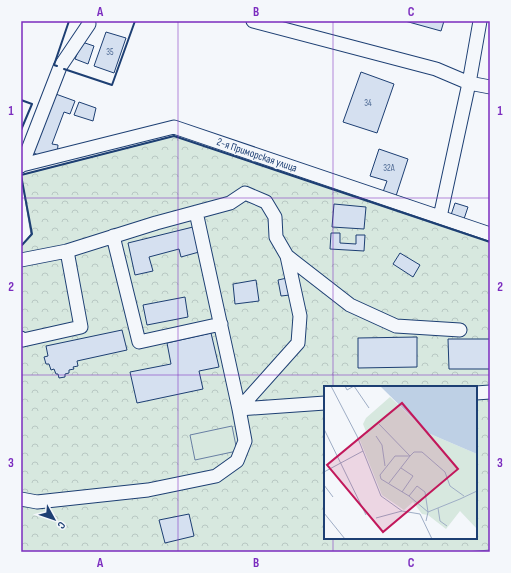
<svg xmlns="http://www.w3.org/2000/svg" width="511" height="573" viewBox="0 0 511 573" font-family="'Sofia Sans Condensed',sans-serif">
  <defs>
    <pattern id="park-crowns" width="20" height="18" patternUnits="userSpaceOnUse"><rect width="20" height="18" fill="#d7e8df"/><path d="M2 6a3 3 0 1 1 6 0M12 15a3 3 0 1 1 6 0" fill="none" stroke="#b8c8c3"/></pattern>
  </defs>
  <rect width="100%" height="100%" fill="#f4f7fb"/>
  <path fill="url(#park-crowns)" stroke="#687fa3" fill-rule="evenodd" d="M174 136 490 242V550L466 552H21V245H22L31 234 21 175ZM325 387H476V538H325Z"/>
  <path fill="#d7e8df" stroke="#687fa3" d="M232 426 237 451 195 460 190 435Z"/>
  <path fill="#d5e0f0" stroke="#1d3f73" d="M405 21H444L441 31Z
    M106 32 126 38 114 73 94 66Z
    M82 42 94 46 88 64 75 59Z
    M361 72 394 84 377 133 343 122Z
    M53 93 75 101 70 114 64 112 52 144 58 145 57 154 42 157 32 152Z
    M79 102 96 108 93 121 74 115Z
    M379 149 408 159 396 196 383 192 387 181 370 176Z
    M455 203 468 207 463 222 450 218Z
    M334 204 366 207 364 229 332 227Z
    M193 227 199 252 181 257 179 249 149 257 153 271 135 275 128 243Z
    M331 233H340V243L356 244V235H365L364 251 330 249Z
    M400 253 420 265 413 277 393 264Z
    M287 278 290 295 281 296 278 280Z
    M256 280 259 301 235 304 233 284Z
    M185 297 188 317 147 325 143 305Z
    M122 330 127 350 77 361 78 366 73 367 74 369 69 370V373L65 374V377L59 378 58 374H56L54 369 51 370 49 364H46L44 357 48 356 46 346Z
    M211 333 219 367 199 371 203 389 137 403 130 372 171 364 167 343Z
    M417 337V367L358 368V338Z
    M448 339H490V369H449Z
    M189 514 194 536 165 543 159 520Z"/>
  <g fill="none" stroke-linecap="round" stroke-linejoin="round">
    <defs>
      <path id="minor" d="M253 21 436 69 469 83 490 87
        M22 165 60 67 89 24
        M21 166 22 165 174 127 490 234
        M196 212 239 409 325 403
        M440 217 469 83 480 21
        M113 236 139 342 221 324
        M287 256 350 305 396 326 460 330
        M21 260 67 251
        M21 338 23 340 81 327 67 251 156 223 230 203 245 193 266 202 275 217 276 237 287 256 300 316 298 343 239 409 245 441 237 461 216 476 148 490 37 502 21 499
        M476 393 490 392"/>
    </defs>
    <use href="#minor" stroke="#1d3f73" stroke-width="15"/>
    <use href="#minor" stroke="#f4f7fb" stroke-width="13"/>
    <path stroke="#1d3f73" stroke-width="2" d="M57 66 54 65 69 21
      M64 69 112 85 135 21
      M21 100 32 104 21 130
      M21 245H22L32 234 21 175 174 136 490 242"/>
  </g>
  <path fill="none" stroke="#7b2cbf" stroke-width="1" stroke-opacity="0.55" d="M178 21V552M333 21V387M21 198H490M21 375H490M333 538V552"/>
  <g text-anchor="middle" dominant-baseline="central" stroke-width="3" stroke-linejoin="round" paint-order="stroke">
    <g font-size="9" fill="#4b6792">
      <text x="110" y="52">35</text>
      <text x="368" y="103">34</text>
      <text x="389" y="168">32А</text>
    </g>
    <g font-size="11" fill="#1d3f73" stroke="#f4f7fb">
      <text transform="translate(257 155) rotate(19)">2-я Приморская улица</text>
    </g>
  </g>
  <g transform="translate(324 386)">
    <rect width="153" height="153" fill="#f4f7fb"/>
    <path d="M66 11 104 47 153 68V143L136 125 122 143 104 129 98 128 89 116 80 124 58 109 35 52 43 48 39 38 42 32Z" fill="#d7e8df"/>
    <path d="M56 0H153V68L104 47Z" fill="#bed0e5"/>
    <path fill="none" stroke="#9eadc5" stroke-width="1" d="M7 0 33 50 57 110 78 125 96 128 108 153M21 0 23 4 30 0 45 22M55 38 86 70 65 97M0 43 42 129M52 50 58 59 61 80M77 82 89 90 78 106M0 86 39 65M0 99 9 111M85 110 104 126 102 135M140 110 126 100 121 86 98 66H90L86 70H71L56 89 57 93 85 110 93 100 101 106 104 126 136 113 153 105M114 122 116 135 123 140M0 127 21 153M52 132 78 125"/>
    <path fill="#c2185b" fill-opacity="0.15" stroke="#c2185b" stroke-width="2" d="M78 17 134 83 59 146 3 79Z"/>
    <rect width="153" height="153" fill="none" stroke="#1d3f73" stroke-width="2"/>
  </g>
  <rect width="511" height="573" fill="none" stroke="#f4f7fb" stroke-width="44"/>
  <g transform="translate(54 519) rotate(130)" stroke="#f4f7fb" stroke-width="3" paint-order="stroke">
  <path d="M0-3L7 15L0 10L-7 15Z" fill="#1d3f73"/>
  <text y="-6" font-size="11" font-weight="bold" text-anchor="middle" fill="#1d3f73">С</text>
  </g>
  <rect x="22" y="22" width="467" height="529" fill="none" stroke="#7b2cbf" stroke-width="1.5"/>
  <g font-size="13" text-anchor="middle" font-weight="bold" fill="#7b2cbf">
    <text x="100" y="16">A</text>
    <text x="256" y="16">B</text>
    <text x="411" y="16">C</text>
    <text x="11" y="115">1</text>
    <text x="500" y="115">1</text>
    <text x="11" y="291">2</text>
    <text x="500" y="291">2</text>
    <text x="11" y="467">3</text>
    <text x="500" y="467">3</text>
    <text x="100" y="567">A</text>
    <text x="256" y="567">B</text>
    <text x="411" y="567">C</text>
  </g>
</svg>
